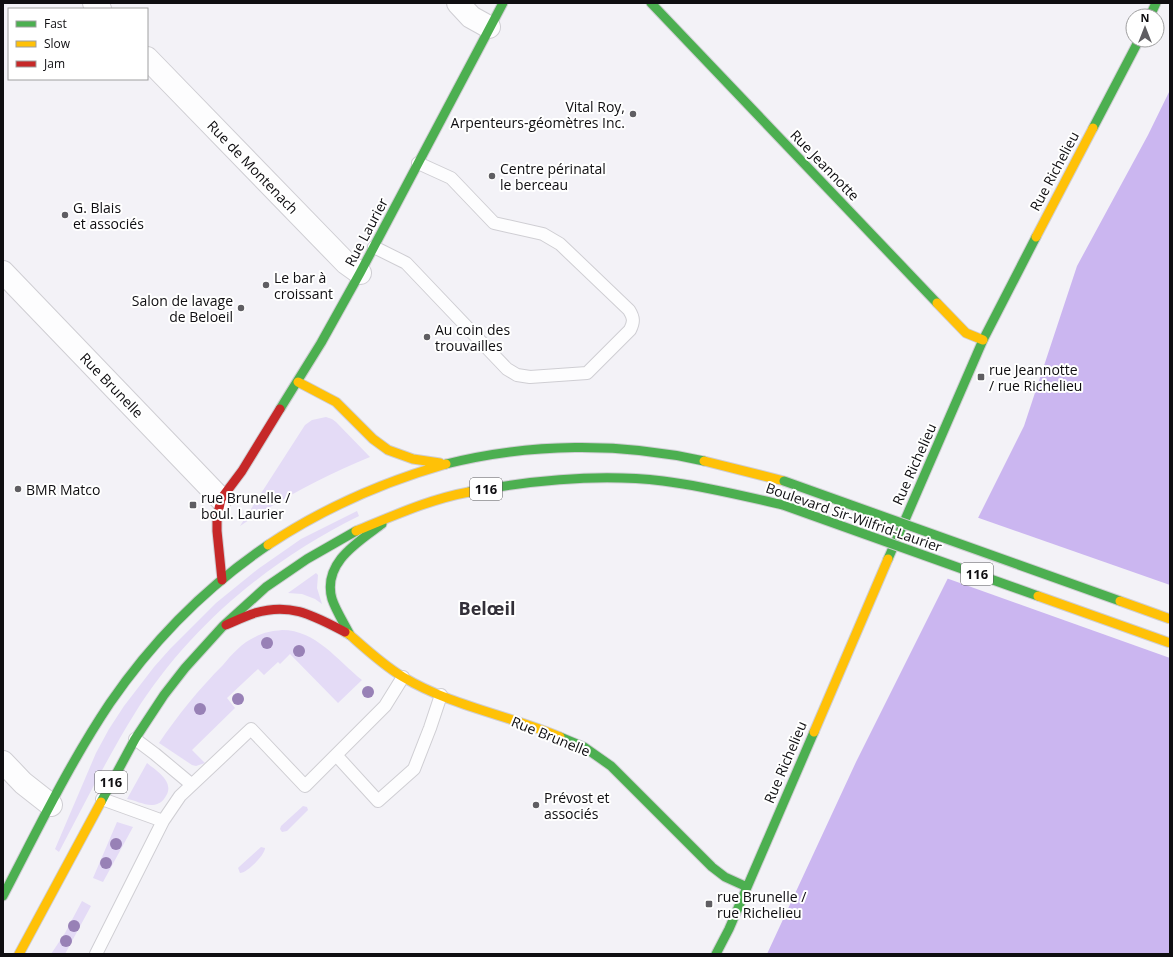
<svg xmlns="http://www.w3.org/2000/svg" width="1173" height="957" viewBox="0 0 1173 957" font-family="'Open Sans',sans-serif">
  <rect width="100%" height="100%" fill="#f3f2f7"/>
  <path fill="#e4dbf6" d="M326 417 332 419 336 422 370 457C324 476 281 499 240 526L305 425 312 420Z
    M357 511 359 516C268 561 189 627 135 713 107 758 84 805 59 852L55 849 96 753 109 729 124 706 154 667 170 649 216 603 258 569 301 539Z
    M316 573 318 575 317 588 322 604 315 599 302 594 288 593Z
    M282 630C316 630 337 660 362 680L338 703 290 654 280 664 278 662 264 675 258 669 227 698 235 708 192 750 205 763 196 766 192 765 159 743C178 715 199 689 223 665 232 654 242 643 255 637 264 632 273 631 282 630Z
    M147 763C158 772 177 783 164 799 161 803 156 805 151 805 144 805 134 800 127 799Z
    M303 806 307 807 308 810 287 831 282 832 280 829 281 826Z
    M117 822 133 827 103 882 93 878Z
    M261 847 265 848C265 855 247 873 240 873L238 868 240 866Z
    M82 901 91 906 65 954H51L65 933Z"/>
  <path fill="#cbb6f0" d="M1170 90V954H767L856 762 1024 426 1077 266 1148 135Z"/>
  <path fill="#f3f2f7" d="M976 517 1170 585V658L946 578Z"/>
  <g fill="none" stroke-linecap="round" stroke-linejoin="round">
    <defs>
      <path id="lane" d="M374 247 406 263 507 369 517 375 530 377 587 373 630 330C634 322 634 318 629 310L560 244 543 234 494 223 451 178 418 163
        M135 739 155 754 191 784
        M336 755 378 801 414 769 430 728 441 695
        M102 799 163 821
        M96 954 163 821 180 796 251 729 305 786 385 706 403 677"/>
      <path id="street" d="M94 3 100 9
        M458 3 471 17 489 27
        M147 58 346 263 360 273
        M3 272 221 499
        M3 762 23 783 51 805"/>
      <path id="fast" d="M651 3 937 303
        M1150 16 1156 3
        M1093 128 1139 40
        M280 409 321 343 360 273 503 3
        M446 464C530 443 620 442 704 461
        M469 492C533 480 599 473 663 481 704 486 743 496 783 505
        M888 559 983 340 1036 237
        M350 635C344 623 336 611 332 599 322 563 358 542 382 524
        M560 737 584 747 611 766 712 867 725 877 747 887
        M101 802 135 739 164 695 185 668 224 625 266 587 307 559 356 531
        M3 896C37 831 69 764 110 703 152 642 206 587 268 545
        M716 954 729 929 814 732"/>
      <path id="slow" d="M1036 237 1093 128
        M937 303 966 333 983 340
        M298 382 336 402 373 439 388 450 413 459 440 463
        M704 461 784 481
        M356 531C393 516 430 499 469 492
        M268 545C322 509 383 482 446 464
        M345 632 350 635C367 650 383 665 403 677 451 706 508 715 560 737
        M814 732 888 559
        M19 954 101 802"/>
      <path id="jam" d="M222 580 217 531V518L221 499 242 471 280 409
        M226 625C235 621 245 616 255 613 291 602 314 616 345 632"/>
    </defs>
    <use href="#lane" stroke="#cfced3" stroke-width="14"/>
    <use href="#street" stroke="#cfced3" stroke-width="24"/>
    <use href="#fast" stroke="#cfced3" stroke-width="11"/>
    <use href="#slow" stroke="#cfced3" stroke-width="11"/>
    <use href="#jam" stroke="#cfced3" stroke-width="11"/>
    <use href="#lane" stroke="#fdfdfe" stroke-width="12"/>
    <use href="#street" stroke="#fdfdfe" stroke-width="22"/>
    <use href="#fast" stroke="#4caf50" stroke-width="9"/>
    <use href="#slow" stroke="#ffc107" stroke-width="9"/>
    <use href="#jam" stroke="#c62828" stroke-width="9"/>
    <defs>
      <path id="fast-bridge" d="M784 481 1120 601
        M783 505 1038 596"/>
      <path id="slow-bridge" d="M1038 596 1170 643
        M1120 601 1170 619"/>
    </defs>
    <use href="#fast-bridge" stroke="#cfced3" stroke-width="11" stroke-linecap="butt"/>
    <use href="#slow-bridge" stroke="#cfced3" stroke-width="11" stroke-linecap="butt"/>
    <use href="#fast-bridge" stroke="#4caf50" stroke-width="9"/>
    <use href="#slow-bridge" stroke="#ffc107" stroke-width="9"/>
  </g>
  <g fill="#9881b6">
    <circle cx="267" cy="643" r="6"/>
    <circle cx="299" cy="651" r="6"/>
    <circle cx="368" cy="692" r="6"/>
    <circle cx="238" cy="699" r="6"/>
    <circle cx="200" cy="709" r="6"/>
    <circle cx="116" cy="844" r="6"/>
    <circle cx="106" cy="863" r="6"/>
    <circle cx="74" cy="926" r="6"/>
    <circle cx="66" cy="941" r="6"/>
  </g>
  <g fill="#5f5e62" stroke="#fff" stroke-width="1.5">
    <circle cx="633" cy="114" r="4"/>
    <circle cx="492" cy="176" r="4"/>
    <circle cx="65" cy="215" r="4"/>
    <circle cx="266" cy="285" r="4"/>
    <circle cx="241" cy="308" r="4"/>
    <circle cx="427" cy="337" r="4"/>
    <rect x="977" y="373" width="8" height="8" rx="2"/>
    <circle cx="18" cy="489" r="4"/>
    <rect x="189" y="501" width="8" height="8" rx="2"/>
    <circle cx="536" cy="805" r="4"/>
    <rect x="705" y="900" width="8" height="8" rx="2"/>
  </g>
  <g text-anchor="middle" dominant-baseline="central" stroke-width="4" stroke-linejoin="round" paint-order="stroke">
    <g fill="#fff" stroke="#575658" stroke-width="1">
      <rect x="470" y="478" width="32" height="22" rx="3"/>
      <rect x="961" y="563" width="32" height="22" rx="3"/>
      <rect x="95" y="771" width="32" height="22" rx="3"/>
    </g>
    <g font-size="13" font-weight="bold" fill="#0f0e11">
      <text x="486" y="489">116</text>
      <text x="977" y="574">116</text>
      <text x="111" y="782">116</text>
    </g>
    <g font-size="14" fill="#0f0e11" stroke="#fff" text-anchor="start">
      <text x="625" y="106" text-anchor="end">Vital Roy,<tspan x="625" dy="16">Arpenteurs-géomètres Inc.</tspan></text>
      <text x="500" y="168">Centre périnatal<tspan x="500" dy="16">le berceau</tspan></text>
      <text x="73" y="207">G. Blais<tspan x="73" dy="16">et associés</tspan></text>
      <text x="274" y="277">Le bar à<tspan x="274" dy="16">croissant</tspan></text>
      <text x="233" y="300" text-anchor="end">Salon de lavage<tspan x="233" dy="16">de Beloeil</tspan></text>
      <text x="435" y="329">Au coin des<tspan x="435" dy="16">trouvailles</tspan></text>
      <text x="989" y="369">rue Jeannotte<tspan x="989" dy="16">/ rue Richelieu</tspan></text>
      <text x="26" y="489">BMR Matco</text>
      <text x="201" y="497">rue Brunelle /<tspan x="201" dy="16">boul. Laurier</tspan></text>
      <text x="544" y="797">Prévost et<tspan x="544" dy="16">associés</tspan></text>
      <text x="717" y="896">rue Brunelle /<tspan x="717" dy="16">rue Richelieu</tspan></text>
    </g>
    <g font-size="14" fill="#0f0e11" stroke="#fff">
      <text transform="translate(825 165) rotate(46)">Rue Jeannotte</text>
      <text transform="translate(253 167) rotate(46)">Rue de Montenach</text>
      <text transform="translate(1054 171) rotate(-62)">Rue Richelieu</text>
      <text transform="translate(366 232) rotate(-62)">Rue Laurier</text>
      <text transform="translate(112 385) rotate(46)">Rue Brunelle</text>
      <text transform="translate(914 464) rotate(-66)">Rue Richelieu</text>
      <text transform="translate(854 517) rotate(19)">Boulevard Sir-Wilfrid-Laurier</text>
      <text transform="translate(551 736) rotate(22)">Rue Brunelle</text>
      <text transform="translate(785 762) rotate(-67)">Rue Richelieu</text>
    </g>
    <g font-size="18" font-weight="bold" fill="#322f38" stroke="#fff">
      <text x="487" y="608">Belœil</text>
    </g>
  </g>
  <rect width="1173" height="957" fill="none" stroke="#0f0e11" stroke-width="8"/>
  <rect x="8" y="8" width="140" height="72" fill="#ffffff" stroke="#9f9fa0"/>
  <rect x="16" y="21" width="20" height="6" fill="#4caf50" stroke="#9f9fa0"/>
  <text x="44" y="28" font-size="12" fill="#0f0e11">Fast</text>
  <rect x="16" y="41" width="20" height="6" fill="#ffc107" stroke="#9f9fa0"/>
  <text x="44" y="48" font-size="12" fill="#0f0e11">Slow</text>
  <rect x="16" y="61" width="20" height="6" fill="#c62828" stroke="#9f9fa0"/>
  <text x="44" y="68" font-size="12" fill="#0f0e11">Jam</text>
  <g transform="translate(1145 28)"><circle r="19" fill="#ffffff" stroke="#9f9fa0"/>
  <path d="M0-3L7 15L0 10L-7 15Z" fill="#5f5e62"/>
  <text y="-6" font-size="11" font-weight="bold" text-anchor="middle" fill="#0f0e11">N</text>
  </g>
</svg>
